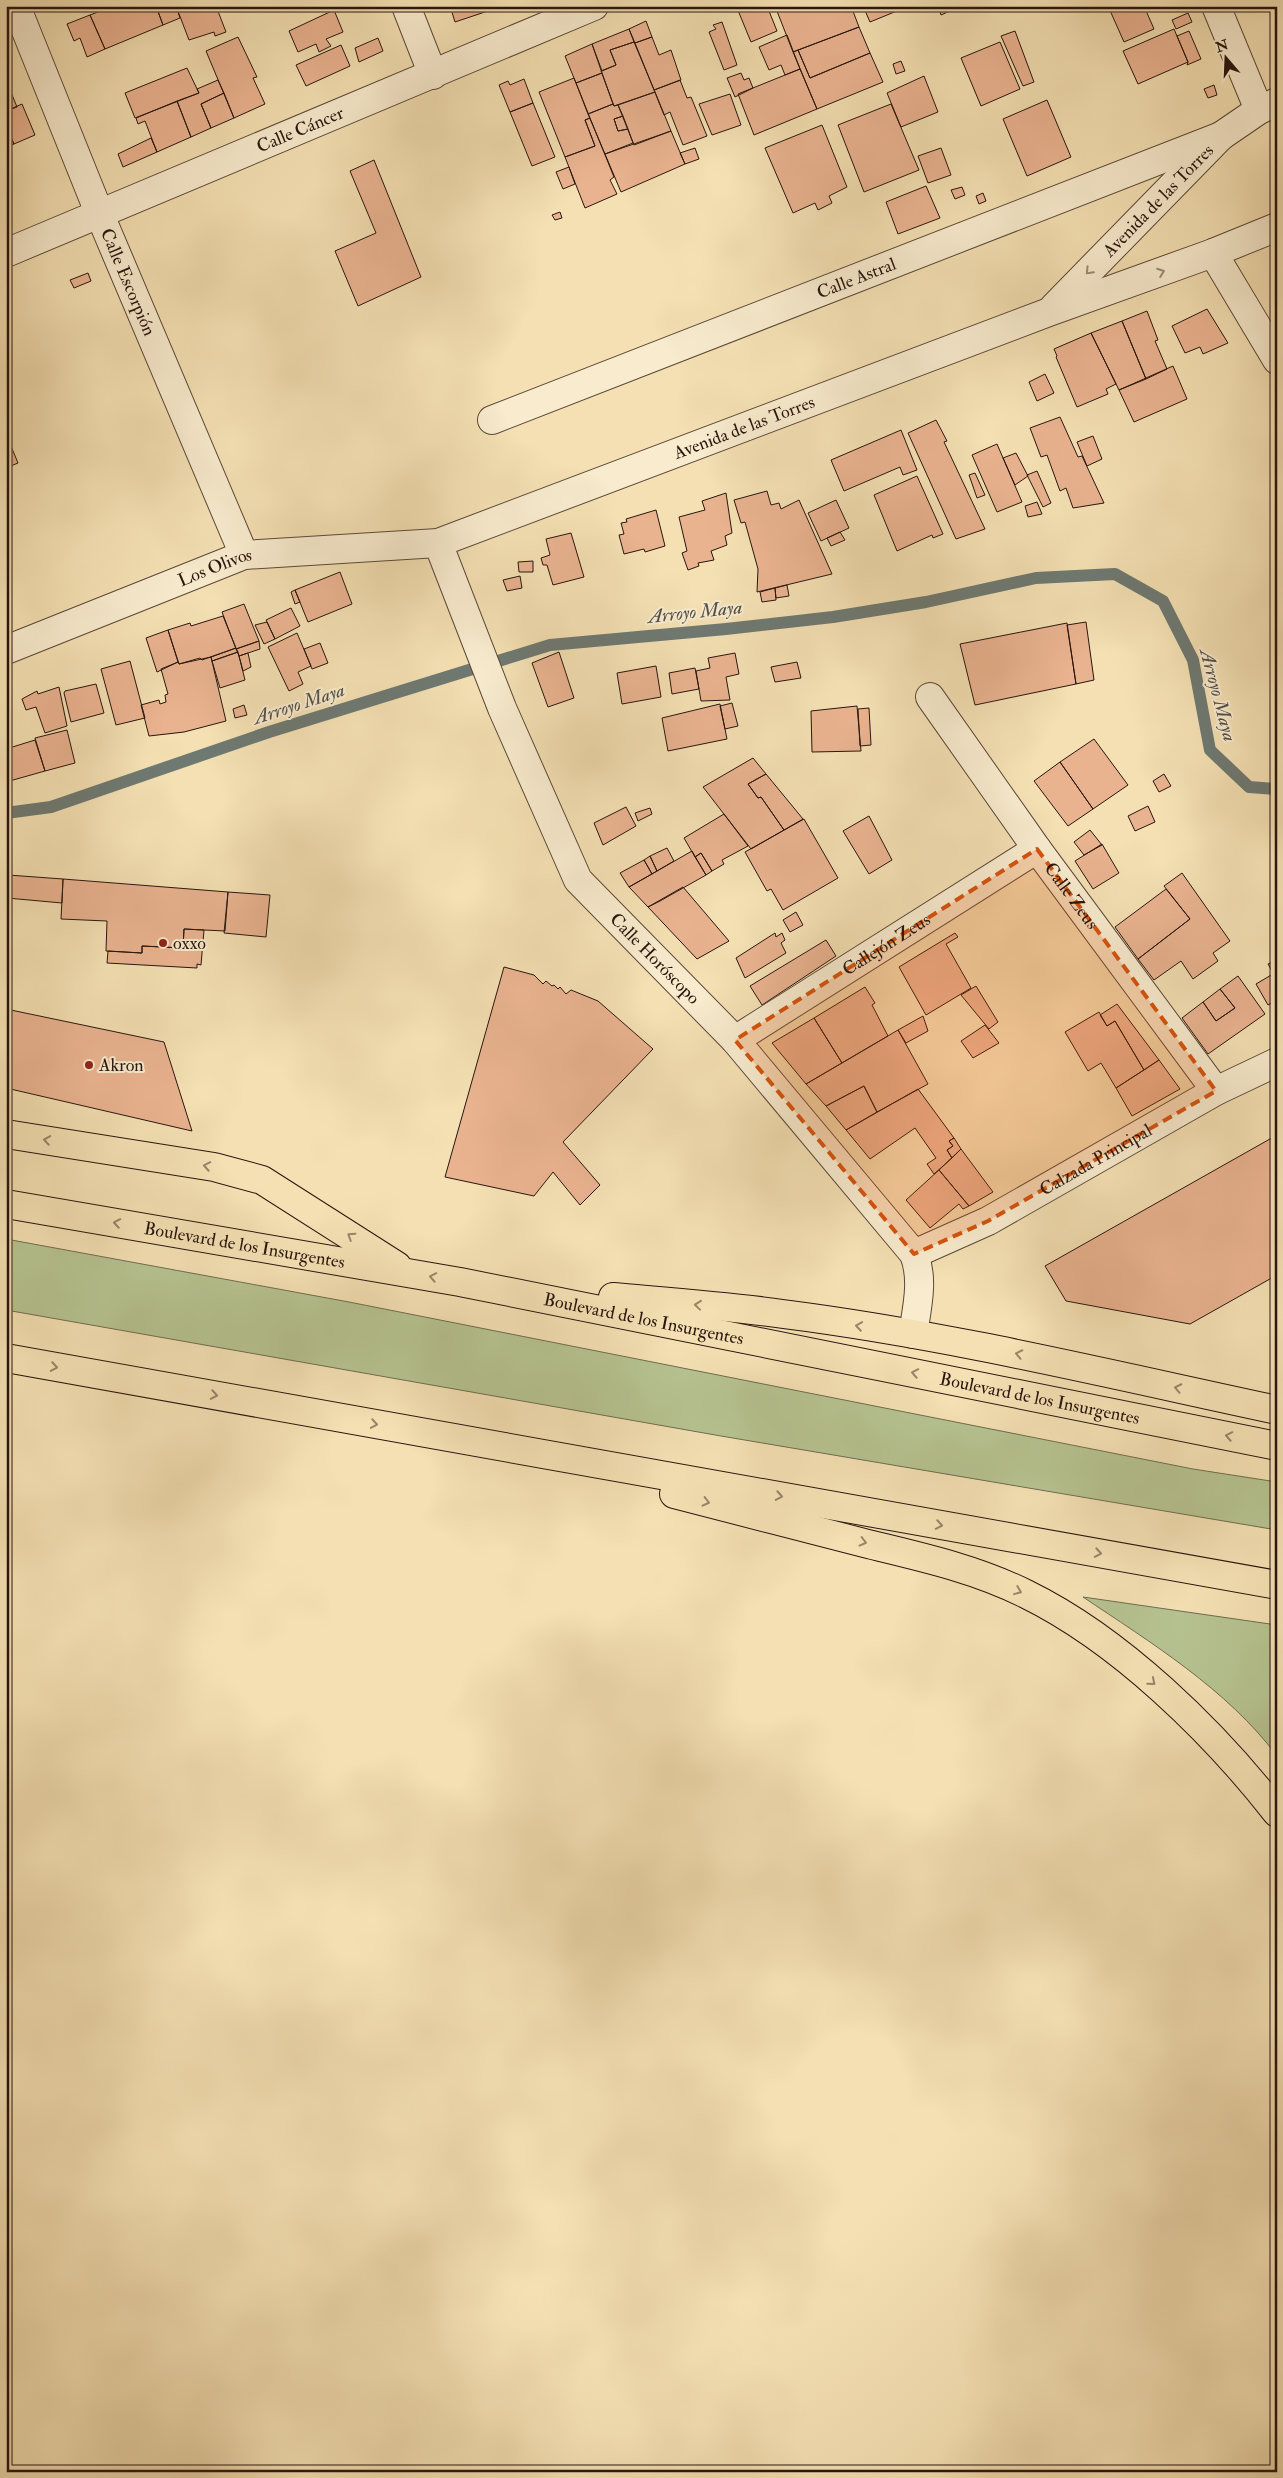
<svg xmlns="http://www.w3.org/2000/svg" width="1283" height="2478" viewBox="0 0 1283 2478" font-family="'IM FELL Double Pica',serif">
  <rect width="100%" height="100%" fill="#f4e0b3"/>
  <filter id="stains"><feTurbulence type="fractalNoise" baseFrequency=".004" numOctaves="4"/><feColorMatrix values="0 0 0 0 .2 0 0 0 0 .09 0 0 0 0 .02 0 0 0 .5 -.17"/></filter>
  <radialGradient id="worn" r=".72"><stop offset=".6" stop-color="#630" stop-opacity="0"/><stop offset="1" stop-color="#630" stop-opacity=".3"/></radialGradient>
  <path fill="#b6c391" stroke="#6f6c50" d="M6 1239 349 1302 1193 1469 1277 1482V1530L721 1436 6 1310Z
    M1083 1597 1277 1625V1756C1228 1690 1150 1642 1083 1597Z"/>
  <g fill="none" stroke-linecap="round" stroke-linejoin="round">
    <path stroke="#6e7972" stroke-width="12" d="M6 813 51 807 269 732 550 645 726 629 833 617 926 602 1036 578 1115 574 1163 601 1193 660 1210 750 1249 787 1277 789"/>
  </g>
  <path fill="#eab390" stroke="#28150e" d="M113 6H156L163 25 105 49 90 15Z
    M156 6H176L180 18 163 25Z
    M176 6H216L226 32 215 36 214 32 189 40Z
    M440 6H490L491 10 455 22 451 9 442 12Z
    M741 6H767L777 31 751 42 737 8Z
    M775 6H851L859 27 793 52Z
    M863 6H909L870 22Z
    M938 6H961L941 15Z
    M1108 6H1144L1154 29 1124 42Z
    M334 10 343 32 326 39 331 46 319 52 316 44 298 52 289 31Z
    M1188 13 1192 22 1176 29 1172 20Z
    M90 15 105 49 87 57 80 38 74 41 67 24Z
    M646 21 652 37 635 43 629 29Z
    M722 22 737 65 724 70 709 32 716 29 713 25Z
    M859 27 870 53 810 78 798 50Z
    M629 29 634 42 610 50 616 65 602 71 592 44Z
    M1174 29 1188 62 1138 84 1123 51Z
    M1015 31 1034 82 1023 86 1001 36Z
    M1189 31 1201 59 1187 65 1188 62 1177 36Z
    M787 35 800 69 785 75 781 65 769 70 759 47Z
    M238 37 257 77 253 78 265 104 234 118 206 51Z
    M652 37 659 55 671 50 681 80 654 90 635 43Z
    M378 38 383 51 359 62 355 48Z
    M634 42 655 92 614 106 601 71 616 65 610 50Z
    M1000 42 1020 89 981 106 961 58Z
    M592 44 602 73 576 83 565 56Z
    M341 45 350 66 306 86 296 65Z
    M798 50 810 78 870 53 883 82 817 109 793 52Z
    M901 61 905 71 896 74 893 64Z
    M187 68 199 93 135 118 125 93Z
    M800 69 817 109 754 135 738 94Z
    M602 73 613 104 588 114 576 83Z
    M741 73 744 80 749 78 753 88 735 97 727 78Z
    M924 76 938 112 901 127 887 93Z
    M574 78 590 118 585 120 595 146 565 157 539 92Z
    M524 79 533 103 510 112 499 85 508 81 510 85Z
    M6 80 17 107 6 111Z
    M218 80 224 93 201 104 211 128 191 137 177 101 199 93 197 89Z
    M680 80 687 98 691 97 707 136 683 145 670 112 664 115 654 90Z
    M1214 85 1217 95 1208 98 1204 89Z
    M655 92 671 131 634 145 618 105Z
    M224 93 234 118 211 128 201 104Z
    M730 94 741 125 712 135 699 104Z
    M1047 100 1071 157 1027 176 1003 119Z
    M177 101 191 137 157 152 145 121 138 124 136 118Z
    M533 103 555 157 532 166 510 112Z
    M22 104 35 135 14 144 6 127V111Z
    M613 104 614 106 618 105 623 116 614 119 618 131 628 129 633 143 605 154 588 114Z
    M891 104 919 170 864 192 838 125Z
    M623 116 628 129 618 131 614 119Z
    M590 118 614 177 610 180 617 194 585 208 565 157 595 146 585 120Z
    M822 125 847 187 829 196 832 203 818 210 815 203 793 213 765 148Z
    M6 127 14 144 6 148Z
    M671 131 685 164 621 192 605 154Z
    M151 138 157 152 123 167 118 154Z
    M695 148 699 159 685 164 680 153Z
    M941 148 951 175 928 183 918 156Z
    M374 160 421 277 358 306 335 251 376 233 350 171Z
    M569 167 575 184 563 189 556 172Z
    M926 186 940 218 898 234 886 202Z
    M962 187 965 195 955 199 951 190Z
    M983 193 986 201 979 204 976 196Z
    M560 212 562 218 555 220 552 215Z
    M88 273 91 281 74 288 70 280Z
    M1207 309 1228 343 1203 354 1200 347 1185 353 1172 326Z
    M1147 311 1158 340 1155 341 1167 369 1146 379 1122 321Z
    M1122 321 1146 379 1119 390 1091 333Z
    M1091 333 1116 384 1106 389 1108 394 1077 407 1056 357 1057 356 1054 349Z
    M1173 366 1187 399 1134 422 1119 390Z
    M1045 374 1054 393 1037 401 1029 382Z
    M1060 417 1078 457 1082 456 1104 503 1073 508 1066 488 1060 491 1047 455 1041 457 1030 428Z
    M936 420 947 441 944 442 985 529 956 539 908 433Z
    M901 430 917 470 903 475 900 467 844 491 831 460Z
    M6 434 18 463 6 468Z
    M1093 436 1102 459 1087 466 1077 442Z
    M997 444 1022 502 997 512 972 455Z
    M1016 453 1028 476 1015 485 1003 458Z
    M1037 471 1051 503 1043 507 1027 475Z
    M975 473 985 495 977 498 969 475Z
    M917 476 943 534 933 538 932 535 897 551 874 495Z
    M767 491 771 505 779 503 781 509 799 500 832 574 757 592 758 569 745 522 741 523 734 500Z
    M726 493 732 533 725 536 727 545 711 551 714 560 698 563 699 566 688 570 682 553 687 551 679 517 705 510 702 501Z
    M836 500 849 528 821 541 808 513Z
    M1037 502 1042 514 1028 517 1025 506Z
    M656 510 665 546 645 552 644 549 624 554 619 535 624 534 621 523 627 522 626 519Z
    M840 532 845 540 831 546 827 538Z
    M571 533 584 577 553 585 547 565H543L541 558 550 555 546 539Z
    M533 561V572H519L518 562Z
    M340 572 352 604 308 622 295 590Z
    M520 576 522 588 507 591 503 580Z
    M787 585 789 596 776 598 775 588Z
    M775 588 776 600 762 602 760 592Z
    M295 590 300 602 295 604 291 592Z
    M244 604 259 641 236 649 222 612Z
    M291 608 300 626 275 639 266 620Z
    M223 616 236 648 202 660 200 658 179 664 168 630 190 623 191 626Z
    M267 622 275 639 264 644 255 625Z
    M1086 622 1094 680 1076 684 1067 625Z
    M1067 623 1076 684 975 705 960 644Z
    M168 630 178 662 157 672 146 638Z
    M297 633 311 666 298 672 303 684 289 691 268 647Z
    M259 641 260 649 239 656 236 649Z
    M320 643 328 663 312 669 304 649Z
    M236 648 238 652 212 661 211 657Z
    M238 652 245 680 220 688 212 661Z
    M559 652 574 698 548 707 532 663Z
    M248 653 251 667 243 671 239 656Z
    M735 653 739 674 726 677 730 700 701 701 696 671 710 668 708 658Z
    M211 657 226 721 184 732 149 736 141 705 159 700 160 704 166 702 165 695 168 694 161 669 178 662 179 664Z
    M130 661 145 718 116 725 101 669Z
    M797 662 801 678 775 682 771 667Z
    M656 666 661 697 622 704 617 673Z
    M695 668 699 689 672 694 669 673Z
    M96 684 104 713 71 722 64 693 65 691Z
    M59 687 67 726 45 733 36 707 26 710 22 699 37 691 38 694Z
    M732 703 738 726 725 729 720 706Z
    M720 704 727 739 668 751 662 718Z
    M244 705 247 715 235 718 233 709Z
    M857 706 861 751 812 752 811 711Z
    M869 708 871 745 860 746 858 709Z
    M67 730 75 763 45 771 35 738Z
    M1094 739 1128 785 1093 809 1060 762Z
    M35 740 45 771 6 782V749Z
    M753 758 766 774 748 784 758 798 761 797 784 830 751 849 703 787Z
    M1060 762 1093 809 1068 826 1034 781Z
    M766 774 803 819 784 830 761 797 758 798 748 784Z
    M1164 774 1171 786 1159 792 1153 781Z
    M1148 806 1155 822 1135 831 1128 816Z
    M626 807 636 826 603 845 594 823Z
    M650 808 652 814 638 821 635 813Z
    M724 814 748 846 722 860 724 864 712 871 701 853 695 857 684 838Z
    M869 816 892 860 869 874 843 831Z
    M804 819 838 878 783 910 771 889 767 891 745 852Z
    M1090 830 1102 845 1084 855 1074 842Z
    M1102 844 1119 873 1093 889 1075 861Z
    M667 848 674 861 657 871 650 856Z
    M692 851 706 875 660 901 648 907 629 887Z
    M701 853 712 871 706 875 695 857Z
    M650 856 657 871 652 874 644 860Z
    M644 860 652 874 629 887 620 873Z
    M1182 873 1230 941 1213 953 1218 961 1193 979 1181 961 1154 980 1138 959 1190 919 1164 886Z
    M6 875H8L7 898H6Z
    M8 875 63 879 62 903 7 898Z
    M63 879 228 892 225 931 184 929 183 948 142 946V953L106 951 107 921 61 919Z
    M683 887 729 941 697 959 648 907Z
    M1166 889 1190 919 1138 959 1115 927Z
    M228 892 270 895 266 937 224 933Z
    M796 912 803 925 790 932 783 920Z
    M184 929 204 930 201 965 197 964V968L107 963 108 951 142 953V946L183 948Z
    M775 933 776 937 782 933 785 940 781 943 786 953 745 978 736 958Z
    M955 933 958 937 946 944 971 988 926 1015 899 967Z
    M826 940 836 956 762 1005 750 986Z
    M1277 960V980L1268 964Z
    M504 967 534 975 543 984 546 981 552 986 554 985 558 989 560 987 566 994 571 990 598 1001 653 1049 563 1142 600 1185 580 1205 553 1172 534 1196 445 1177Z
    M1273 974 1277 980V1000L1268 1005 1256 984Z
    M1238 976 1265 1014 1208 1054 1182 1018 1203 1002 1216 1021 1235 1008 1220 989Z
    M976 986 998 1022 989 1029 961 995Z
    M865 987 875 1003 872 1005 888 1036 842 1063 814 1018Z
    M1220 989 1235 1008 1216 1021 1203 1002Z
    M1117 1004 1159 1060 1144 1070 1115 1021 1107 1026 1100 1015Z
    M6 1009 164 1042 192 1131 6 1088Z
    M1099 1012 1107 1026 1115 1021 1144 1070 1116 1088 1101 1063 1088 1071 1065 1032Z
    M923 1016 928 1031 906 1043 898 1030Z
    M814 1018 842 1063 806 1084 772 1043Z
    M985 1025 999 1043 973 1058 961 1041Z
    M898 1030 928 1084 877 1112 864 1086 826 1106 806 1084Z
    M1159 1060 1180 1089 1132 1116 1116 1088Z
    M864 1086 877 1112 846 1130 826 1106Z
    M918 1089 954 1138 949 1141 953 1146 947 1150 952 1158 934 1174 927 1164 936 1158 915 1128 870 1159 846 1130Z
    M1277 1135V1275L1190 1324 1066 1301 1045 1266Z
    M954 1138 961 1149 952 1158 947 1150 953 1146 949 1141Z
    M961 1149 993 1192 969 1206 939 1170Z
    M939 1170 969 1206 963 1209 959 1204 930 1228 906 1200Z"/>
  <g fill="none" stroke-linecap="round" stroke-linejoin="round">
    <defs>
      <g id="minor">
        <path id="s1" d="M16 6 100 215 244 555"/>
        <path d="M406 6 433 75"/>
        <path d="M1216 6 1259 110"/>
        <path id="s2" d="M6 253 594 6"/>
        <path d="M1213 253 1277 360"/>
        <path id="s3" d="M1054 307 1221 136 1259 110 1277 102"/>
        <path id="s4" d="M492 420 1221 136"/>
        <path id="s5" d="M438 543 502 708 578 880 735 1040 914 1254C924 1280 917 1307 913 1334"/>
        <path id="s6" d="M6 650 244 555 438 543 1049 312 1213 253 1277 227"/>
        <path id="s7" d="M930 697 1037 849 1216 1091"/>
        <path id="s8" d="M735 1040 1037 849"/>
        <path id="s9" d="M914 1254 988 1221 1216 1091 1277 1062"/>
      </g>
      <g id="highway">
        <path d="M6 1134 214 1167 262 1180 397 1266"/>
        <path id="s10" d="M6 1204 460 1282 1277 1446"/>
        <path d="M613 1297C670 1302 727 1306 783 1314 949 1335 1113 1375 1277 1410"/>
        <path d="M6 1358 1277 1585"/>
        <path d="M674 1494C739 1511 803 1527 868 1544 922 1557 976 1569 1026 1594 1120 1640 1213 1731 1277 1813"/>
      </g>
    </defs>
    <use href="#minor" stroke="#5b4837" stroke-width="30"/>
    <use href="#highway" stroke="#28150e" stroke-width="30"/>
    <use href="#minor" stroke="#f8ebce" stroke-width="28"/>
    <use href="#highway" stroke="#f4e0b3" stroke-width="28"/>
  </g>
  <defs><path id="oneway-chevron" d="M-2-3.5L2.5 0L-2 3.5" fill="none" stroke-width="1.6" stroke-linecap="round" stroke-linejoin="round" transform="scale(1.25)"/></defs>
  <g stroke="#9a8b78">
    <use href="#oneway-chevron" transform="translate(1089 271) rotate(134)"/>
    <use href="#oneway-chevron" transform="translate(1161 272) rotate(-20)"/>
  </g>
  <g stroke="#988569">
    <use href="#oneway-chevron" transform="translate(47 1140) rotate(-171)"/>
    <use href="#oneway-chevron" transform="translate(207 1166) rotate(-170)"/>
    <use href="#oneway-chevron" transform="translate(117 1223) rotate(-170)"/>
    <use href="#oneway-chevron" transform="translate(351 1236) rotate(-147)"/>
    <use href="#oneway-chevron" transform="translate(433 1277) rotate(-169)"/>
    <use href="#oneway-chevron" transform="translate(698 1305) rotate(-174)"/>
    <use href="#oneway-chevron" transform="translate(859 1326) rotate(-171)"/>
    <use href="#oneway-chevron" transform="translate(1019 1354) rotate(-168)"/>
    <use href="#oneway-chevron" transform="translate(54 1367) rotate(10)"/>
    <use href="#oneway-chevron" transform="translate(915 1373) rotate(-169)"/>
    <use href="#oneway-chevron" transform="translate(1178 1388) rotate(-168)"/>
    <use href="#oneway-chevron" transform="translate(214 1395) rotate(10)"/>
    <use href="#oneway-chevron" transform="translate(374 1424) rotate(10)"/>
    <use href="#oneway-chevron" transform="translate(1229 1436) rotate(-169)"/>
    <use href="#oneway-chevron" transform="translate(779 1496) rotate(10)"/>
    <use href="#oneway-chevron" transform="translate(706 1502) rotate(14)"/>
    <use href="#oneway-chevron" transform="translate(939 1525) rotate(10)"/>
    <use href="#oneway-chevron" transform="translate(863 1542) rotate(14)"/>
    <use href="#oneway-chevron" transform="translate(1098 1553) rotate(10)"/>
    <use href="#oneway-chevron" transform="translate(1018 1591) rotate(22)"/>
    <use href="#oneway-chevron" transform="translate(1152 1682) rotate(40)"/>
  </g>
  <path fill="#d5520c" fill-opacity="0.2" stroke="#d5520c" stroke-width="4" stroke-dasharray="10 6" stroke-linejoin="round" d="M1037 849 1216 1091 988 1221 914 1254 735 1040Z"/>
  <g fill="#8f2418" stroke="#f8ebce" stroke-width="2">
    <circle cx="163" cy="943" r="5"/>
    <circle cx="89" cy="1065" r="5"/>
  </g>
  <g text-anchor="middle" dominant-baseline="central" stroke-width="4" stroke-linejoin="round" paint-order="stroke">
    <g font-size="18" fill="#28150e" stroke="#f8ebce">
      <text stroke="none"><textPath href="#s2" startOffset="319">Calle Cáncer</textPath></text>
      <text stroke="none"><textPath href="#s3" startOffset="149">Avenida de las Torres</textPath></text>
      <text stroke="none"><textPath href="#s4" startOffset="391">Calle Astral</textPath></text>
      <text stroke="none"><textPath href="#s1" startOffset="298">Calle Escorpión</textPath></text>
      <text stroke="none"><textPath href="#s6" startOffset="778">Avenida de las Torres</textPath></text>
      <text stroke="none"><textPath href="#s6" startOffset="225">Los Olivos</textPath></text>
      <text stroke="none"><textPath href="#s7" startOffset="244">Calle Zeus</textPath></text>
      <text stroke="none"><textPath href="#s8" startOffset="179">Callejón Zeus</textPath></text>
      <text stroke="none"><textPath href="#s5" startOffset="475">Calle Horóscopo</textPath></text>
      <text stroke="none"><textPath href="#s9" startOffset="205">Calzada Principal</textPath></text>
      <text stroke="none"><textPath href="#s10" startOffset="242">Boulevard de los Insurgentes</textPath></text>
      <text stroke="none"><textPath href="#s10" startOffset="648">Boulevard de los Insurgentes</textPath></text>
      <text stroke="none"><textPath href="#s10" startOffset="1052">Boulevard de los Insurgentes</textPath></text>
    </g>
    <g font-size="18" fill="#28150e" stroke="#f8ebce" text-anchor="start">
      <text x="173" y="943">oxxo</text>
      <text x="99" y="1065">Akron</text>
    </g>
    <g font-size="19" font-style="italic" fill="#514f48" stroke="#f8ebce">
      <text transform="translate(695 612) rotate(-6)">Arroyo Maya</text>
      <text transform="translate(1218 695) rotate(75)">Arroyo Maya</text>
      <text transform="translate(299 704) rotate(-18)">Arroyo Maya</text>
    </g>
  </g>
  <rect width="1283" height="2478" fill="none" stroke="#f4e0b3" stroke-width="25"/>
  <rect x="8" y="8" width="1268" height="2463" fill="none" stroke="#28150e" stroke-width="2.5"/>
  <rect x="12" y="12" width="1258" height="2453" fill="none" stroke="#28150e"/>
  <g transform="translate(1226 58) rotate(341)" stroke="#f8ebce" stroke-width="4" paint-order="stroke">
  <path d="M0-4L9 19L0 12L-9 19Z" fill="#28150e"/>
  <text y="-8" font-size="14" font-weight="bold" text-anchor="middle" fill="#28150e">N</text>
  </g>
  <rect width="100%" height="100%" filter="url(#stains)"/>
  <rect width="100%" height="100%" fill="url(#worn)"/>
</svg>
